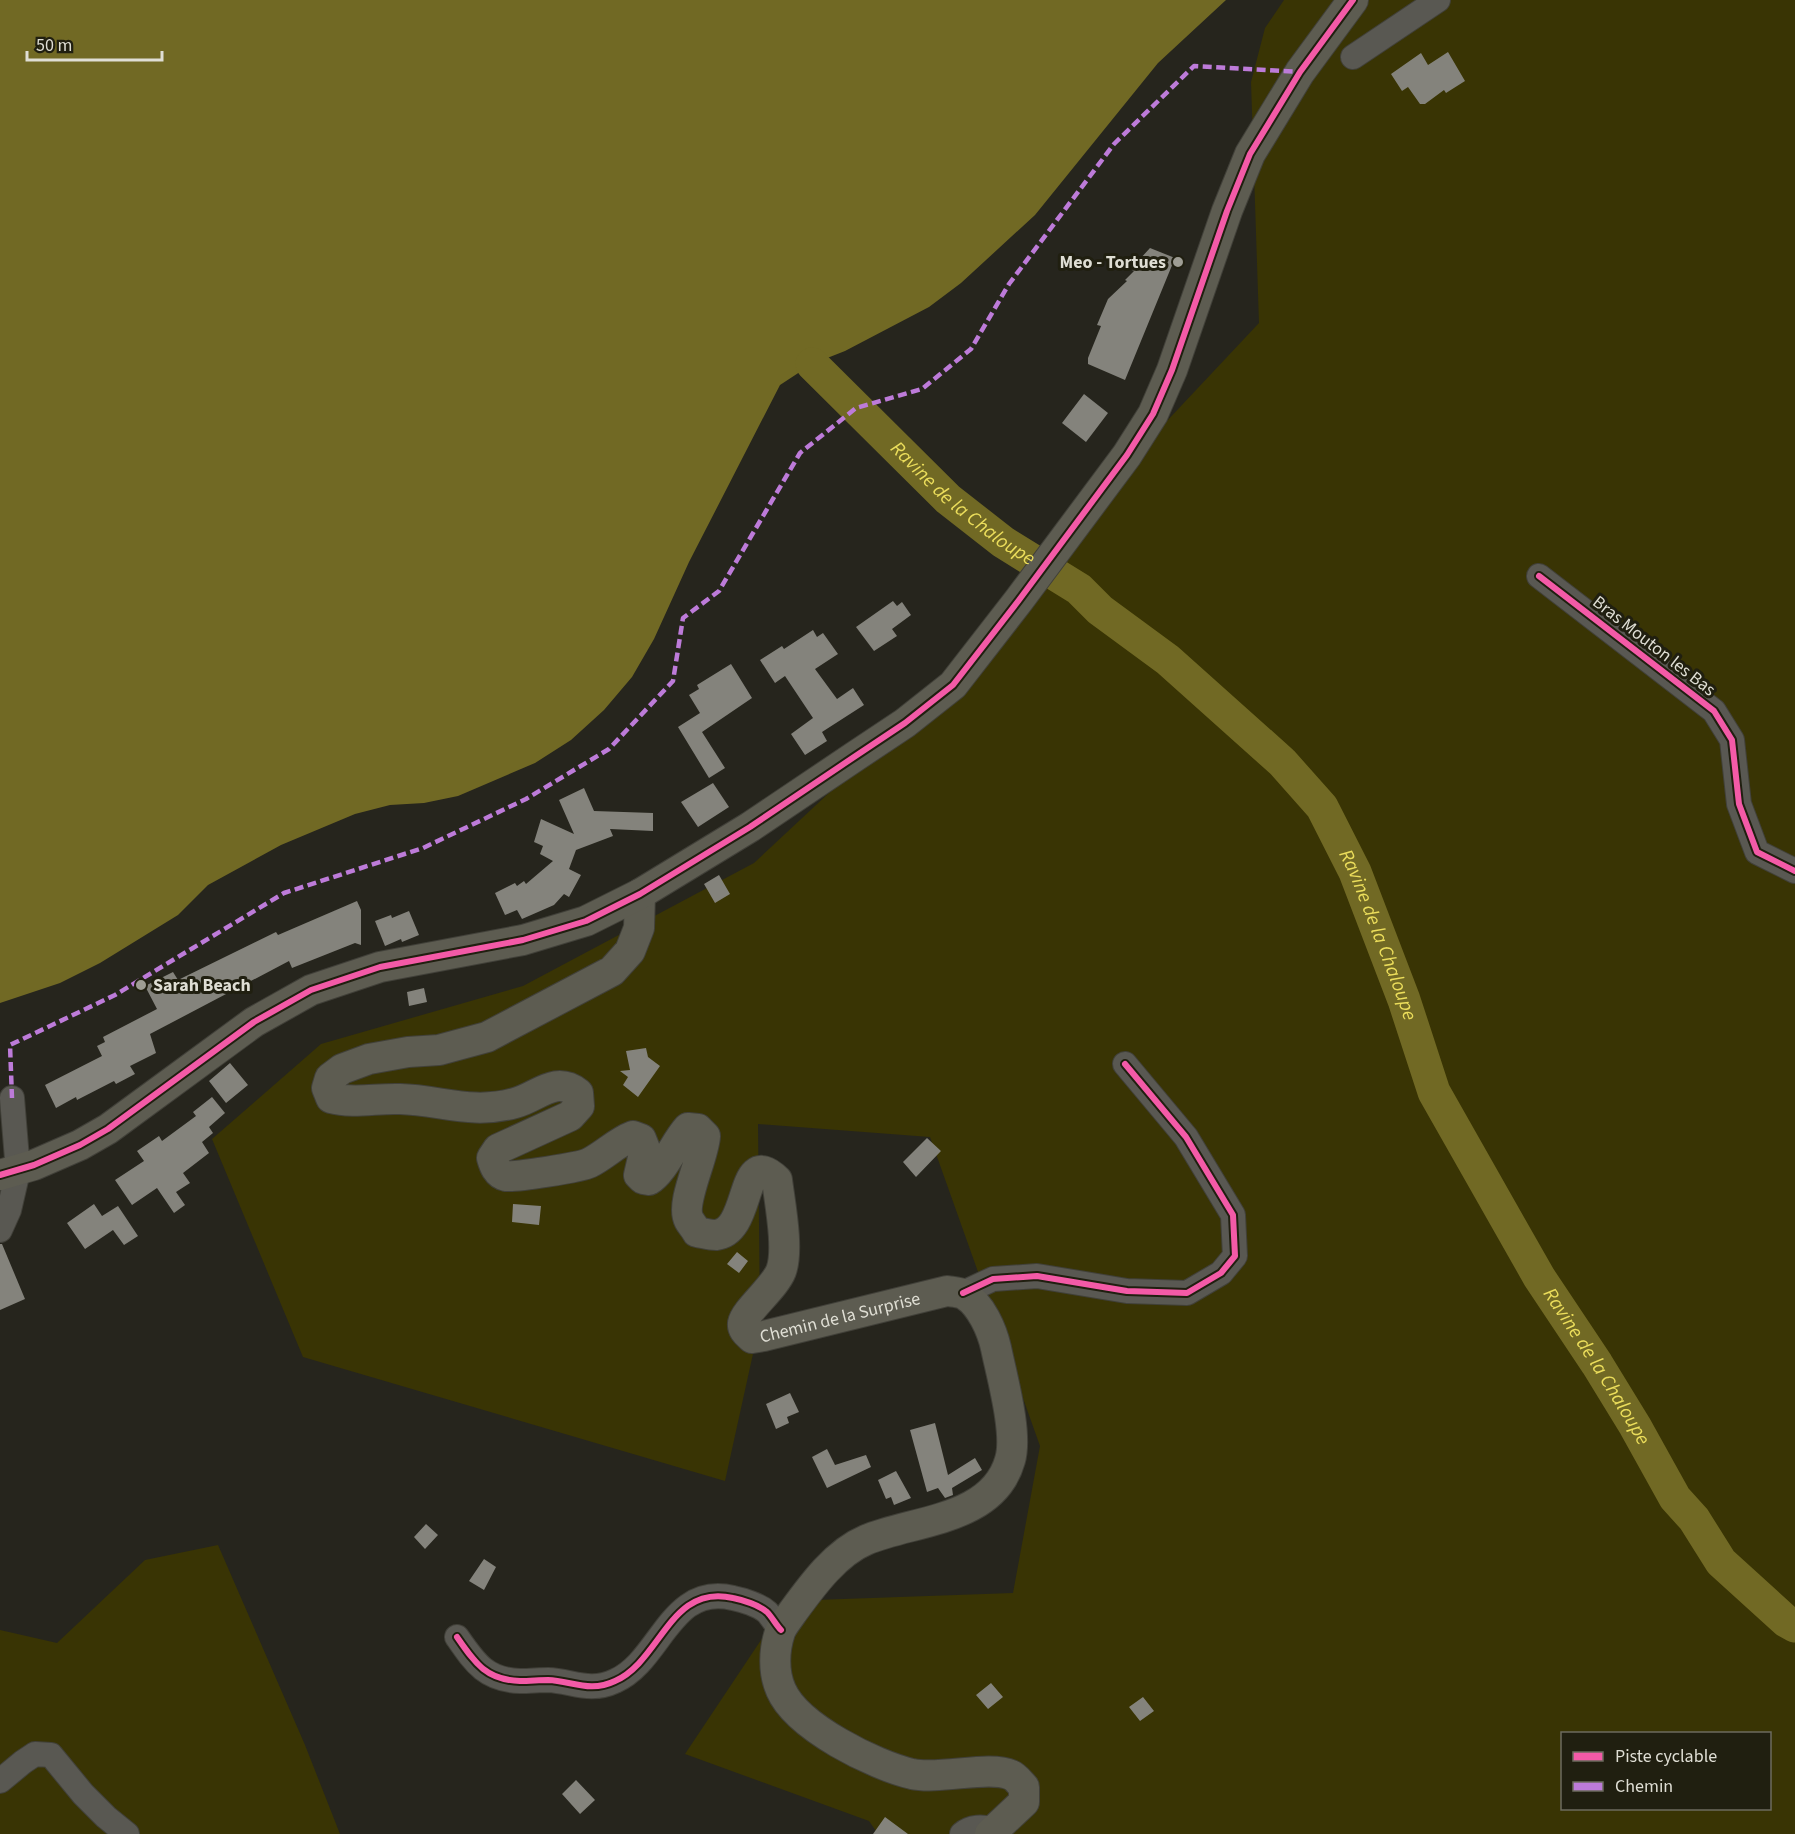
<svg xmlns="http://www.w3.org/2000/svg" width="1795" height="1834" viewBox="0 0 1795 1834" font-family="'Source Sans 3',sans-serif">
  <rect width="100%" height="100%" fill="#26251d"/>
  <path fill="#393404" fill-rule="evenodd" d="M1284 0H1795V1834H878L869 1821 685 1754 787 1601 1013 1593 1040 1446 930 1137 758 1124 760 1322 725 1481 303 1357 212 1139 321 1044 523 986 754 863 952 678 1150 439 1259 323 1251 82 1265 28ZM1562 1734H1770V1808H1562Z
    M218 1545 305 1745 340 1834H0V1630L57 1643 145 1560Z"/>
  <path fill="#716924" d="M0 0H1226L1158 63 1035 215 961 283 929 307 845 351 812 364 780 385 689 562 654 639 632 677 604 710 571 740 535 763 458 796 424 803 390 805 355 814 281 845 208 885 178 915 100 963 60 983 0 1003Z"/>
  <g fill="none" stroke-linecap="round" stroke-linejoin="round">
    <path stroke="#716924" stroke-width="33" id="s1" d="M812 364 948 499 1003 542 1079 589 1100 610 1168 660 1282 762 1322 807 1355 872 1404 1000 1434 1092 1539 1277 1597 1364 1635 1426 1675 1498 1694 1519 1721 1562 1786 1621 1795 1626"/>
  </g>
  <path fill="#84837c" d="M1448 52 1465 81 1446 93 1444 90 1425 104H1420L1408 87 1402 91 1391 74 1421 53 1428 65Z
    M1150 248 1175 258 1125 380 1088 364V358L1101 326 1097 325 1108 299 1127 281 1125 280 1134 271 1132 270 1141 261 1139 260Z
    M1084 394 1108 413 1086 442 1062 423Z
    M893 601 897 606 902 602 911 615 892 629 897 636 874 651 856 627Z
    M813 630 817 637 823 633 838 654 815 669 837 699 853 688 864 705 822 732 827 741 805 755 791 734 813 718 785 676 775 683 760 660 782 646 784 649Z
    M731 664 752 698 702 732 725 768 709 778 678 727 700 713 689 695 699 689 697 685Z
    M713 783 729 807 698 827 681 802Z
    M584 788 594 811 653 813V831L610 829 613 836 576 850 569 869 581 875 569 897 564 894 554 905 522 919 517 910 505 915 495 893 515 883 517 886 524 881 526 884 553 861 540 854 543 846 534 842 541 819 574 834 559 800Z
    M719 875 730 894 715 903 704 884Z
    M357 901 361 910V945L355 943 292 968 289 961 150 1034 156 1053 130 1066 135 1074 116 1084 114 1081 77 1100 76 1097 56 1108 45 1085 102 1056 97 1046 105 1042 103 1037 157 1009 145 986 173 972 178 980 276 932 278 935Z
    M409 911 419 935 402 942 401 939 385 946 375 921 391 915 392 918Z
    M424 988 427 1002 409 1006 407 992Z
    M646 1048 648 1057 660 1066 638 1097 623 1085 628 1077 620 1071 630 1070 626 1051Z
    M230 1063 248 1085 226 1103 209 1081Z
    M212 1097 225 1113 209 1127 213 1133 202 1142 209 1153 183 1173 190 1183 176 1192 185 1205 174 1213 157 1188 132 1205 115 1180 144 1161 137 1151 159 1136 162 1141 196 1116 193 1112Z
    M927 1138 941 1151 916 1177 903 1162Z
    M94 1204 102 1216 118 1206 138 1236 124 1245 113 1230 85 1249 67 1223Z
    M513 1204 541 1206 539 1225 512 1222Z
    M0 1244H2L25 1299 0 1310Z
    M737 1252 748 1261 739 1273 727 1264Z
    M790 1393 799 1412 787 1417 789 1423 776 1429 766 1404Z
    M935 1423 948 1475 975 1458 982 1470 952 1488 953 1495 945 1498 938 1488 927 1492 910 1430Z
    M827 1449 835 1465 866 1455 871 1467 827 1488 812 1457Z
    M896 1471 911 1498 894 1505 891 1497 886 1499 878 1480Z
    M426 1524 438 1535 425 1549 414 1537Z
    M484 1559 496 1567 484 1590 469 1581Z
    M991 1683 1003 1697 988 1709 976 1695Z
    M1143 1697 1154 1711 1140 1721 1129 1707Z
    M576 1780 595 1800 580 1814 562 1794Z
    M885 1817 908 1834H873Z"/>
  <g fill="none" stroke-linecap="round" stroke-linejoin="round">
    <defs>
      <path id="minor" d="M1353 57 1438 0
        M1539 576 1714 711 1732 740 1739 804 1757 852 1795 871
        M0 1230 9 1210 18 1171 12 1098
        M963 1293 993 1279 1037 1276 1127 1291 1187 1293 1221 1273 1235 1256 1233 1215 1186 1137 1125 1064
        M457 1637C475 1663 486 1680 520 1681 530 1681 539 1680 548 1680 572 1681 590 1693 615 1681 661 1661 670 1583 733 1598 743 1600 759 1605 767 1612 772 1617 776 1625 781 1630
        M0 1781 23 1762 35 1754 51 1755 83 1794 106 1817 127 1834
        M962 1834C971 1826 982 1827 994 1829"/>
      <g id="major">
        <path id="s2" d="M640 894 639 928 630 951 612 971 487 1037 439 1050 408 1052 369 1059 342 1069 330 1078 327 1088 331 1098C353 1104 377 1098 400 1099 441 1100 471 1115 515 1103 538 1097 555 1075 578 1093L579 1106 570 1116 498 1149 492 1158C494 1165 497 1174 506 1176 513 1178 581 1167 589 1163 605 1155 617 1142 633 1136L641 1139 645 1149 639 1175 643 1179 649 1180C664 1171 675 1142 688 1128L698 1129 705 1136C704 1157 680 1203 689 1220 691 1224 695 1228 697 1232 703 1233 710 1235 716 1235 753 1231 739 1143 777 1180 780 1204 789 1250 781 1271 775 1287 745 1311 743 1323 742 1330 748 1334 752 1338L764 1336 947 1291C953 1292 960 1292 965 1295 981 1305 992 1330 996 1348 1002 1377 1018 1434 1010 1460 993 1521 913 1520 866 1540 835 1553 811 1587 792 1613 788 1619 782 1626 780 1632 774 1650 773 1672 781 1690 797 1727 874 1765 912 1774 941 1780 989 1765 1011 1775 1016 1777 1020 1783 1024 1787V1802L990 1834"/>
        <path d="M0 1175 34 1165 80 1145 108 1129 254 1022 311 990 380 967 523 940 586 921 640 894 750 827 854 757 905 723 953 685 1019 600 1127 455 1153 414 1172 370 1227 211 1250 154 1300 72 1353 0"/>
      </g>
    </defs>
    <use href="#minor" stroke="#414039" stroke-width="26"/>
    <use href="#major" stroke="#414039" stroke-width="32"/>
    <use href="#minor" stroke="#595852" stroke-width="24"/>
    <use href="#major" stroke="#5d5c51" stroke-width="30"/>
    <path stroke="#bd7bd9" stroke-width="4.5" stroke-dasharray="9 4.5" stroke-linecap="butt" d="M12 1098 10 1045 115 995 284 893 423 848 526 799 609 749 673 681 683 618 719 591 800 453 856 408 922 389 971 349 1009 284 1114 144 1194 66 1300 72"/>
    <defs>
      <path id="cycleway" d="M1539 576 1714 711 1732 740 1739 804 1757 852 1795 871
        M0 1175 34 1165 80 1145 108 1129 254 1022 311 990 380 967 523 940 586 921 640 894 750 827 854 757 905 723 953 685 1019 600 1127 455 1153 414 1172 370 1227 211 1250 154 1300 72 1353 0
        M963 1293 993 1279 1037 1276 1127 1291 1187 1293 1221 1273 1235 1256 1233 1215 1186 1137 1125 1064
        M457 1637C475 1663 486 1680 520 1681 530 1681 539 1680 548 1680 572 1681 590 1693 615 1681 661 1661 670 1583 733 1598 743 1600 759 1605 767 1612 772 1617 776 1625 781 1630"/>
    </defs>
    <use href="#cycleway" stroke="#201f10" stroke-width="10"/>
    <use href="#cycleway" stroke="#f35aa7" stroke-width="6"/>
  </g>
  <g fill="#9e9d94" stroke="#201f10" stroke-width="2">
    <circle cx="1178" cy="262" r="6"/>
    <circle cx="141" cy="985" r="6"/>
  </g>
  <g text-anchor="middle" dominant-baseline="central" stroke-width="6" stroke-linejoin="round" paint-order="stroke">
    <g font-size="18" font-weight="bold" fill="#dfded4" stroke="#201f10" text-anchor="end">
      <text x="1166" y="262">Meo - Tortues</text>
      <text x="153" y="985" text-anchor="start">Sarah Beach</text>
    </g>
    <g font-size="18" fill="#dfded4" stroke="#201f10">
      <text transform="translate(1654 646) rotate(38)">Bras Mouton les Bas</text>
      <text stroke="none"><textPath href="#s2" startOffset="1572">Chemin de la Surprise</textPath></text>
    </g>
    <g font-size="20" font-style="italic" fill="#ebdd5b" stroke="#201f10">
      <text stroke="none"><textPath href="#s1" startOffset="206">Ravine de la Chaloupe</textPath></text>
      <text stroke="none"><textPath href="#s1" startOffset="818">Ravine de la Chaloupe</textPath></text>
      <text stroke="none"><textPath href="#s1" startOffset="1304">Ravine de la Chaloupe</textPath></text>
    </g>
  </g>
  <rect x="1561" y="1732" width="210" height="78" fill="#201f10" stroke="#6c6b5e" stroke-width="1.5"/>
  <rect x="1573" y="1752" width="30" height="9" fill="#f35aa7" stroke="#6c6b5e" stroke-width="1.5"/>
  <text x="1615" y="1762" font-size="18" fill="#dfded4">Piste cyclable</text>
  <rect x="1573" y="1782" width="30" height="9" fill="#bd7bd9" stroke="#6c6b5e" stroke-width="1.5"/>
  <text x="1615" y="1792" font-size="18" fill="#dfded4">Chemin</text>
  <path d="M27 51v9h135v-9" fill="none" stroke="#dfded4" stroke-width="3"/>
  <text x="36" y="51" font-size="18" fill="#dfded4" stroke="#201f10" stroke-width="4.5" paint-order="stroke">50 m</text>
</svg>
